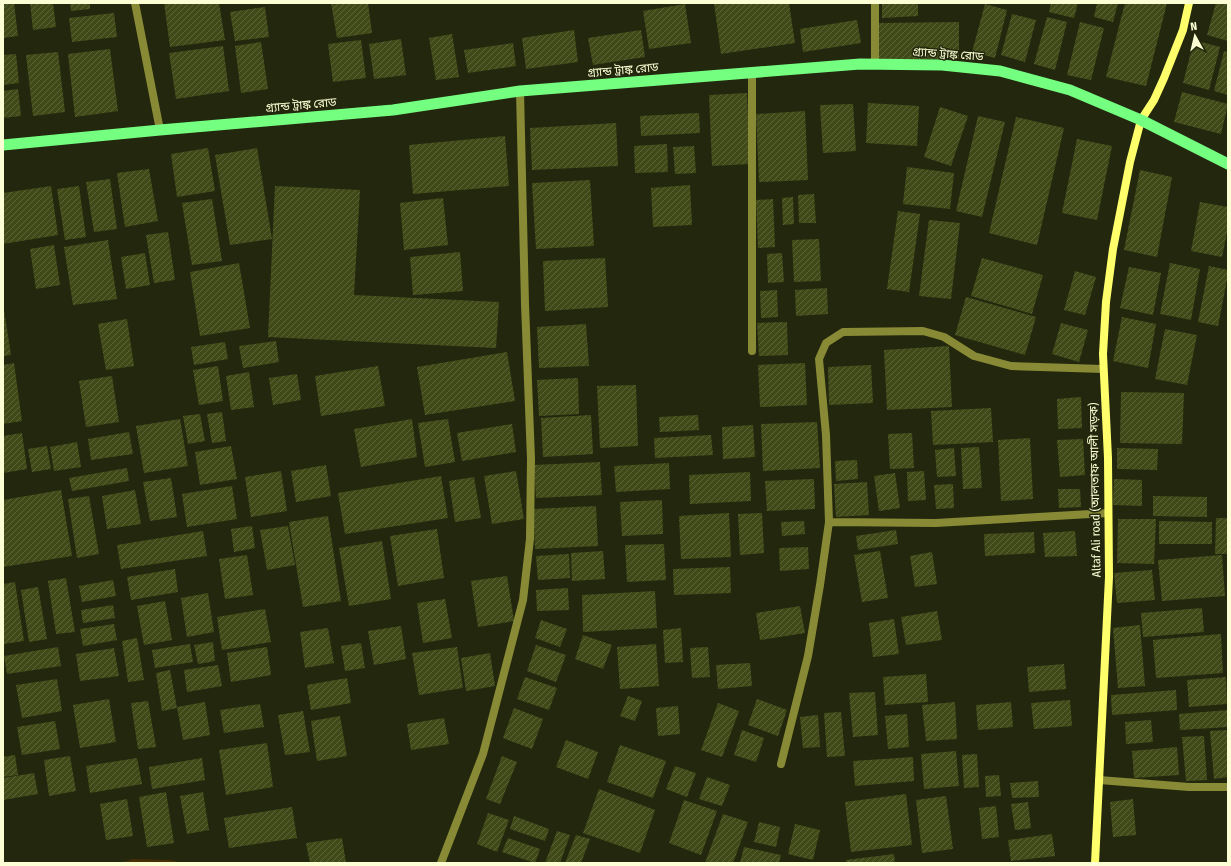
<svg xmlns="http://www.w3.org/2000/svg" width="1231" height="866" viewBox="0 0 1231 866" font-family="'Fira Sans Condensed','Noto Sans Bengali',sans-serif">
  <defs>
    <pattern id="building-hatch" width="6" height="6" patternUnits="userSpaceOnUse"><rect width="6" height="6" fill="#404a18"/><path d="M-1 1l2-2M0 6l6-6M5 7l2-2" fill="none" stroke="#5c6539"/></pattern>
  </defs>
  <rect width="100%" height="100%" fill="#23270d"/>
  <path fill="#472e06" d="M133 859 170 860 184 863H119Z"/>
  <path fill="url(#building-hatch)" d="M3 3H14L18 36 3 38Z
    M30 3H53L56 27 33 30Z
    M70 3H90V9L71 11Z
    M164 3H219L225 40 170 47Z
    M331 3H368L372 33 337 38Z
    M714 3H789L795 43 721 54Z
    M882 3H918V16L882 18Z
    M1051 3H1078L1074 18 1049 12Z
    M1097 3H1118L1113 22 1094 17Z
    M1125 3H1167L1146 86 1106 77Z
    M1216 3H1228V41L1207 35Z
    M685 4 691 43 649 49 643 11Z
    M985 4 1007 10 995 58 972 52Z
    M265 7 269 37 235 41 230 12Z
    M114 13 117 37 72 42 69 18Z
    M1012 14 1036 20 1025 62 1001 55Z
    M1047 17 1067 22 1055 70 1034 64Z
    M857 20 861 43 803 52 800 29Z
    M959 22V59H879V23Z
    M1080 22 1104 28 1091 80 1067 75Z
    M574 30 578 62 526 69 522 38Z
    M641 30 645 57 593 65 588 38Z
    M452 34 459 77 436 80 429 38Z
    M401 39 406 75 374 79 369 44Z
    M361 40 366 78 333 82 328 44Z
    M1194 40 1220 47 1209 90 1183 83Z
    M261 42 268 89 241 93 235 46Z
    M513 43 516 66 468 73 464 50Z
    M223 46 229 91 176 99 169 53Z
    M110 49 118 111 75 117 68 54Z
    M1224 51 1228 52V95L1214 91Z
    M58 52 65 112 33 116 26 55Z
    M16 54 19 83 3 85V55Z
    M18 89 21 116 3 118V91Z
    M1182 92 1228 104 1221 134 1174 122Z
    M747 93 750 164 712 166 709 95Z
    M868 103 919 106 917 146 866 143Z
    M853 104 856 151 823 153 820 105Z
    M940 107 968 116 951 166 924 157Z
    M805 111 808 180 759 182 756 114Z
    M699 113 700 133 641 136 640 116Z
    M978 116 1005 122 982 217 956 211Z
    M1016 117 1064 128 1037 245 989 233Z
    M616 123 618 166 532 170 530 128Z
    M505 136 509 186 413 194 409 145Z
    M1077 139 1112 146 1097 220 1062 213Z
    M667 144 668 172 635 173 634 146Z
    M694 146 696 173 675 174 673 147Z
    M208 148 215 191 177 197 171 154Z
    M257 148 272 239 230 245 215 155Z
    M907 167 954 173 950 209 903 204Z
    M149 169 158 221 125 227 117 173Z
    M1140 170 1172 177 1157 257 1124 250Z
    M110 179 117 229 94 232 86 182Z
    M590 180 594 246 536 249 532 183Z
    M690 185 692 225 653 227 651 188Z
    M51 186 58 235 3 244V193Z
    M79 186 86 237 65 240 57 189Z
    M275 186 360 190 354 295 499 302 496 348 268 337Z
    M814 194 816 223H799L798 195Z
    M793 197 794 224 783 225 782 198Z
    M443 198 448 245 404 250 400 203Z
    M212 199 222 261 192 265 182 203Z
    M773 199 775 247 758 248 756 200Z
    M1200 202 1228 207V228L1222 257 1191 251Z
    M898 211 920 214 909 292 887 289Z
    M929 220 960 223 951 299 919 296Z
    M168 232 175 280 154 283 146 235Z
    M819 239 821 281 794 282 792 240Z
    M108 240 117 299 73 305 64 247Z
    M54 245 60 285 36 289 30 249Z
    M460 252 463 291 413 295 410 257Z
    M145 253 150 285 126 289 121 257Z
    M782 253 784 282 768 283 767 254Z
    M605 258 608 307 545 311 543 261Z
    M982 258 1043 275 1032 314 971 296Z
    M239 263 250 328 200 336 190 272Z
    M1170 263 1200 269 1191 320 1160 314Z
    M1209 266 1228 270V275L1218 326 1198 322Z
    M1129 267 1161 273 1153 315 1120 308Z
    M1075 271 1096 277 1085 315 1064 310Z
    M827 288 828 314 796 316 795 290Z
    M777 290 778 317 761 318 760 291Z
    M966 297 1036 317 1025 355 955 335Z
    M3 310H4L11 355 3 356Z
    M1122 317 1156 324 1148 368 1113 361Z
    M127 319 134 366 106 370 98 324Z
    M787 322 788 355 759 356 757 323Z
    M1061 323 1088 330 1079 362 1052 354Z
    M586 324 589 366 539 368 537 327Z
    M1165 329 1197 335 1187 385 1155 379Z
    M276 341 279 362 243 368 239 346Z
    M225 342 228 359 194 365 191 347Z
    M949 346 952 407 887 410 884 350Z
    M507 352 515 401 425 415 417 367Z
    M14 363 22 421 3 424V365Z
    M805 363 807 405 760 407 758 365Z
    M871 365 873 403 829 405 828 367Z
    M218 366 223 401 199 405 193 370Z
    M378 366 385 406 321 416 315 376Z
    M249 372 254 407 231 410 226 376Z
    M297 374 301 400 273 405 269 378Z
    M112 376 119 422 86 427 79 381Z
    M578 378 579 414 539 416 537 380Z
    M636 385 638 446 600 448 597 386Z
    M1121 392 1184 393 1182 444 1120 443Z
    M1081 397 1082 428 1058 429 1057 399Z
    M991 408 993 442 933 445 931 411Z
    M222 412 226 441 212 443 207 414Z
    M200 414 205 441 188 444 183 416Z
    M591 415 593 454 543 457 541 418Z
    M698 415 699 430 660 432 659 417Z
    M180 419 188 466 144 473 136 426Z
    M412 419 417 457 361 467 354 429Z
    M448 419 455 462 425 467 418 423Z
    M817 422 820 468 763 471 761 424Z
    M512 424 516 452 462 461 457 433Z
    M753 425 755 457 723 459 722 427Z
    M129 432 133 454 91 460 88 439Z
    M22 433 27 469 3 473V436Z
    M912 433 914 468 890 469 888 434Z
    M711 435 713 455 655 458 654 438Z
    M1030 438 1033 499 1001 501 998 440Z
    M1083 439 1085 475 1060 477 1057 440Z
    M77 442 81 467 54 471 50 447Z
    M47 446 51 469 32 472 28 449Z
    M231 446 237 479 200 485 195 452Z
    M979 447 982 488 963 489 961 448Z
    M954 448 956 476 937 477 935 450Z
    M1117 448 1158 449 1157 470 1117 469Z
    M857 460 858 479 836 481 835 461Z
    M600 462 602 495 536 498 534 465Z
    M669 463 670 489 616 492 614 466Z
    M326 465 331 496 296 502 291 471Z
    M127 468 129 481 72 491 69 478Z
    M281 471 287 511 251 517 245 477Z
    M516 471 524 519 492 524 484 476Z
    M924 471 926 500 908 501 907 472Z
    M750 472 751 501 690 504 689 475Z
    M895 473 900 508 879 511 874 476Z
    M441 476 448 518 345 534 338 493Z
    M474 477 481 518 455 522 449 481Z
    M171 478 177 517 150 521 143 482Z
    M814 479 815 509 767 511 765 481Z
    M1114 479 1142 480V506L1113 505Z
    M867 482 869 515 836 517 834 484Z
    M953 484 954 508 936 509 934 485Z
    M232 486 237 519 187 527 182 494Z
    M1058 489H1080L1081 507 1059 508Z
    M61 490 72 556 3 567V500Z
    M135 490 141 524 107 529 102 496Z
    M89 496 99 554 77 558 68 499Z
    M1153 496 1207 497V517L1153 516Z
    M662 500 663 534 622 536 620 502Z
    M596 506 598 546 535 549 533 509Z
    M729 513 731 557 681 559 679 516Z
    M762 513 764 553 740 555 738 514Z
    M328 516 341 601 303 607 289 522Z
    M1216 518H1228V554H1215Z
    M1118 519H1156L1154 564 1117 563Z
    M804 521 805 534 782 536 781 522Z
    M1159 521 1212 522V544H1159Z
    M252 526 255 548 234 552 231 529Z
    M288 526 295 565 267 570 260 530Z
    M437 529 444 578 398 586 390 536Z
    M896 530 898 544 858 550 856 536Z
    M203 531 207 556 121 569 117 545Z
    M1075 531 1077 556 1045 557 1043 533Z
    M1034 532 1035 553 985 556 984 534Z
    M382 541 391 599 349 606 339 548Z
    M664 544 666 580 627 582 625 545Z
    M808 547 809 569 780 571 779 548Z
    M603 551 605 579 572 581 571 553Z
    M880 551 888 598 862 602 854 555Z
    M932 552 937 584 915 587 910 556Z
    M569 554 570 578 538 580 536 556Z
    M247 555 253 595 225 599 219 559Z
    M1222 555 1225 596 1162 601 1158 560Z
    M730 567 731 593 674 595 673 569Z
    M175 569 178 592 131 600 127 577Z
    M1152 570 1155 600 1117 603 1114 573Z
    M507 576 514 621 478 627 471 581Z
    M66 578 75 632 56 634 48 581Z
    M113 580 116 596 82 602 79 586Z
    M15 582 24 641 4 644 3 584Z
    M38 587 47 639 29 642 21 590Z
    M568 588 569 610 537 611 536 590Z
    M655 591 657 628 583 632 582 595Z
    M208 593 214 632 187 637 181 598Z
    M445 599 452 638 423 643 417 603Z
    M165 601 172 640 144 645 137 606Z
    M113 605 115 618 83 623 81 610Z
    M800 606 805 633 760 640 756 613Z
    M1202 608 1204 632 1143 637 1141 613Z
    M265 609 271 642 222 650 217 617Z
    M937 611 942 640 906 645 901 617Z
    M894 619 899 654 873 657 869 623Z
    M541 620 567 629 560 647 535 638Z
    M114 624 117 640 83 646 80 629Z
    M1140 625 1145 686 1118 688 1113 628Z
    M401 626 406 659 374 665 368 631Z
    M328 628 334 663 305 668 300 632Z
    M681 628 683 662 665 663 663 630Z
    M1221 634 1223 673 1156 678 1153 640Z
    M583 635 612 645 603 669 575 659Z
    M137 638 144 680 128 682 122 641Z
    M213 642 215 661 198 664 194 645Z
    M361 643 365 668 345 671 341 646Z
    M190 644 193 662 155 668 152 650Z
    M656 644 659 686 620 689 617 647Z
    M536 645 566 655 556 682 527 671Z
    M58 647 61 666 7 674 4 656Z
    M267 647 271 675 231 682 227 653Z
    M457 647 463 688 419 695 412 653Z
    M708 647 710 677 692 678 690 648Z
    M114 648 119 676 80 681 76 654Z
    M490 653 495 686 466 691 461 658Z
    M750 663 752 686 718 689 716 665Z
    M1064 664 1066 689 1029 692 1027 667Z
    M218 665 222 686 187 692 184 670Z
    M170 670 177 708 162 711 156 673Z
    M926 674 928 702 885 705 883 677Z
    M525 677 557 688 549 710 517 699Z
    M1226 677 1227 704 1189 707 1187 680Z
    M347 678 351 703 311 710 307 685Z
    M57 679 62 711 22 718 16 685Z
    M1176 690 1177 710 1112 715 1111 695Z
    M875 692 878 735 853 737 849 693Z
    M628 696 642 701 635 721 620 716Z
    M109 699 116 742 80 748 73 705Z
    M757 699 787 710 778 736 748 725Z
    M1070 700 1072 726 1034 729 1031 703Z
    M148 701 156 747 138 749 131 703Z
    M205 702 210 735 183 740 177 707Z
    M955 702 957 739 926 741 922 705Z
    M1011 702 1013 727 978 730 976 705Z
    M718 703 739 711 722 757 701 750Z
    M260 704 264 727 224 733 220 710Z
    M678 706 680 734 658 736 656 708Z
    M514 708 543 719 532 749 503 738Z
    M1228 710V727L1180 730 1179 714Z
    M303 711 310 752 285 755 278 715Z
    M841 712 845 756 827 757 824 713Z
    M907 714 909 747 888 749 885 716Z
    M818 715 820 747 803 748 800 717Z
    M340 716 347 756 317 761 311 721Z
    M444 718 449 744 411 750 407 724Z
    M1151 720 1153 742 1126 744 1125 722Z
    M55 721 60 749 22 755 17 727Z
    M742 730 764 738 756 762 734 755Z
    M1228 730V777L1214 779 1210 731Z
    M1204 736 1207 780 1186 781 1182 737Z
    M566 740 598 752 588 779 556 767Z
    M267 743 273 787 226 795 219 750Z
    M620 745 666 761 653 798 607 782Z
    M1177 747 1179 775 1134 778 1132 751Z
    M956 751 959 786 924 789 921 754Z
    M977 754 979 787 964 788 962 755Z
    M15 755 18 775 3 777V757Z
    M70 756 76 791 49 796 44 760Z
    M502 756 517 762 500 804 486 799Z
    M913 757 914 781 855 786 853 761Z
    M137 758 142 784 90 793 86 766Z
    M202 758 205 780 152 789 149 767Z
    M675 766 696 773 687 797 666 789Z
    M34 773 38 794 3 800V778Z
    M999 775 1001 796 986 797 985 776Z
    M707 777 730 785 722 806 699 799Z
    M1038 781 1039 797 1012 798 1010 783Z
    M599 789 655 810 640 853 583 833Z
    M166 792 174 843 147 847 139 797Z
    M203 792 209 830 187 834 180 796Z
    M906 794 912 845 851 852 845 802Z
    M946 796 953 849 922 853 916 800Z
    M127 799 133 836 106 840 100 804Z
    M1133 799 1136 835 1113 837 1110 802Z
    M684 800 717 811 701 855 669 843Z
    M1028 802 1031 828 1015 830 1011 804Z
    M996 806 999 837 982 839 979 808Z
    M292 807 297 838 229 848 224 818Z
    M488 813 509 820 497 852 477 844Z
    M723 814 748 822 733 863H705Z
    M514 816 549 829 545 841 510 829Z
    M759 822 780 827 776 847 754 842Z
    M795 824 820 830 813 860 788 854Z
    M557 831 570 835 560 863H545Z
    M1052 834 1055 856 1011 861 1008 840Z
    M576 835 590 839 581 863H565Z
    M342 838 346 863H310L306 843Z
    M508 838 540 849 535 863 502 852Z
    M744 847 781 855 779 863H740Z
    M894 854 895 863H846V860Z"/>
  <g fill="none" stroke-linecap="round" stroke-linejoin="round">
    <path stroke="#888a35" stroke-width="8" d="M135 3 160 130
      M875 3V64
      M752 351V72
      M829 522 936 523 1108 513
      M781 764 808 656 820 585 829 522 826 435 819 359 826 343 843 332 923 331 944 337 974 356 1011 366 1103 369
      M1099 780 1189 787H1228
      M441 863 483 754 523 600 530 539 531 459 525 304 520 91"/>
    <path stroke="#feff6a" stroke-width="8" d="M1095 863 1109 577 1108 458 1103 354 1106 302 1113 249 1130 162 1141 120 1154 100 1164 78 1183 30 1189 3"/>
    <path stroke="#74ff80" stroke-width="11" d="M3 145 160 130 393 110 520 91 860 64 942 65 1000 71 1070 90 1141 120 1228 164"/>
  </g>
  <g text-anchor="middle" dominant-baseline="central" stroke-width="3" stroke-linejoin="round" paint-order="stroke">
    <g font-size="12" fill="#fbffd3" stroke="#23270d">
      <text transform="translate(948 54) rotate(4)">গ্র্যান্ড ট্রাঙ্ক রোড</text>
      <text transform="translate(623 70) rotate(-5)">গ্র্যান্ড ট্রাঙ্ক রোড</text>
      <text transform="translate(301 105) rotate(-5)">গ্র্যান্ড ট্রাঙ্ক রোড</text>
      <text transform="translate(1095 490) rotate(-91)">Altaf Ali road (আলতাফ আলী সড়ক)</text>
    </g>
  </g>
  <rect width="1231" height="866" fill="none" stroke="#fbffd3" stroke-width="8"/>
  <g transform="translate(1195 36) rotate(352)" stroke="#23270d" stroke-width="3" paint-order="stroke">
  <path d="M0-3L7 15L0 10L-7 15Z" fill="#fbffd3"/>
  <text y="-6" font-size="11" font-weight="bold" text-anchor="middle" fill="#fbffd3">N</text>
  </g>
</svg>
